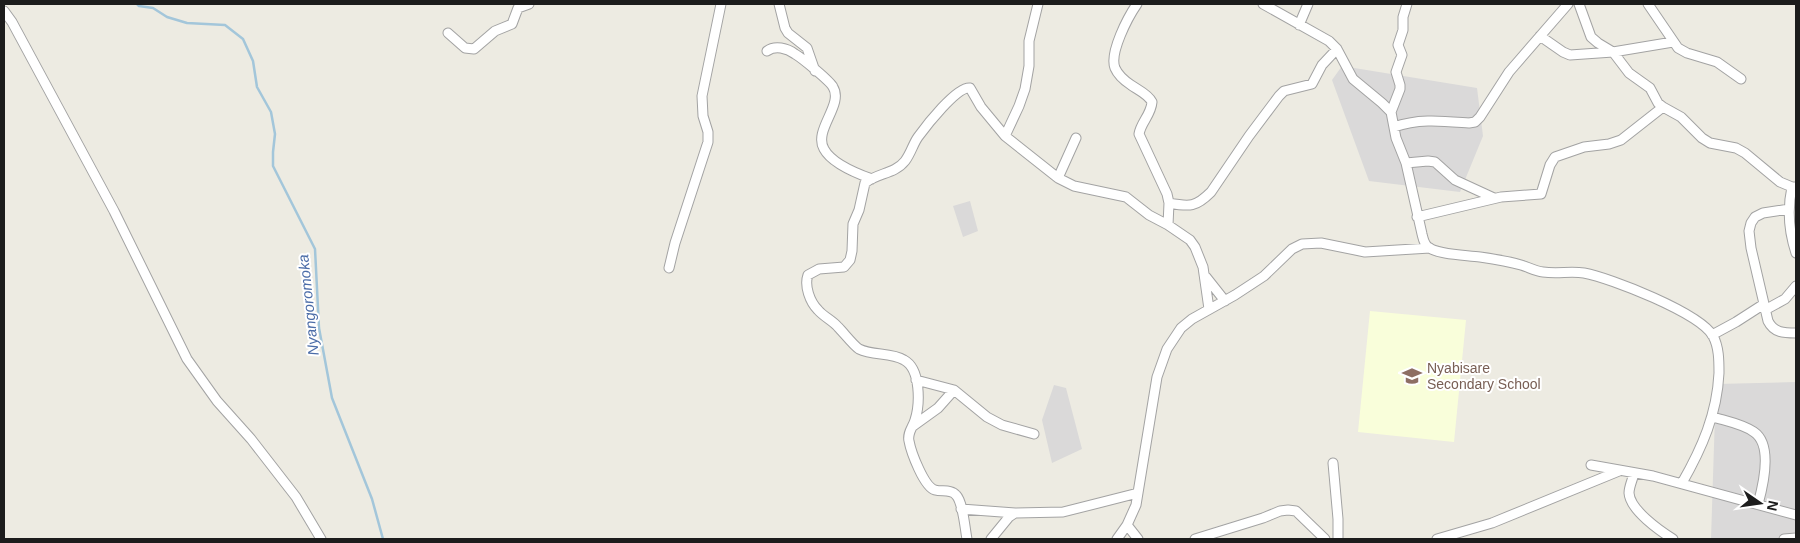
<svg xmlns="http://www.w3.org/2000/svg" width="1800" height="543" viewBox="0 0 1800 543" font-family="Helvetica,sans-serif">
  <rect width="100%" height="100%" fill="#edebe2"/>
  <path fill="#dad9d9" d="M1342 66 1477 88 1483 136 1460 192 1369 181 1332 80Z
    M970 201 978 231 963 237 953 206Z
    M1796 382V539H1711L1716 384Z
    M1054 385 1066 388 1082 449 1052 463 1042 420Z"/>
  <path fill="#f9feda" d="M1370 311 1466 320 1454 442 1358 432Z"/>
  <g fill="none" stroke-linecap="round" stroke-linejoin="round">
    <path stroke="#a3c6da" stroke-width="2.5" d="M137 4 139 6 153 8 167 17 187 23 225 25 243 39 253 61 257 87 271 112 275 134 273 152V166L315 249 319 328 332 398 372 499 383 539"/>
    <defs>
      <path id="minor" d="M779 4 785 28 788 33 807 48 815 71
        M1137 4C1128 17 1109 53 1115 68 1118 75 1125 81 1131 85 1138 90 1148 94 1152 102 1151 115 1141 122 1139 134L1167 194 1169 203 1168 225
        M1263 4 1329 41 1337 49 1353 79 1382 103 1391 112 1396 138 1406 163 1422 234C1423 238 1424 244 1428 247 1438 255 1467 255 1480 257 1494 259 1508 261 1521 265 1528 267 1535 271 1543 272 1557 274 1571 271 1584 273 1611 278 1700 313 1713 336 1719 347 1719 361 1719 373 1717 414 1702 448 1682 483
        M1579 4 1591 37 1598 43 1613 52 1629 73 1650 88 1658 103 1663 107 1681 117 1702 138 1710 143 1736 148 1745 153 1780 182 1792 187H1796
        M1648 4 1678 48 1687 53 1717 62 1741 79
        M4 11 12 22 114 211 187 359 217 401 251 439 296 497 321 539
        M1299 25 1308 4
        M448 33 465 48 474 49 495 31 512 24 518 8 529 4
        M1540 36 1563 52 1570 55 1613 52 1673 42
        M767 51C775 45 787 48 795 54 802 58 830 81 833 87 844 105 813 130 824 149 832 164 858 174 872 179
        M1391 112 1400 89V85L1396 72 1402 55 1398 45 1403 30V17L1407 4
        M1394 127C1419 118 1443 121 1469 123L1475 122 1480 117 1509 72 1568 4
        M1005 136 1019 106 1025 89 1029 66V41L1038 4
        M1406 163 1428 161 1435 162 1455 180 1494 198
        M1058 178 1076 138
        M1792 187C1787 210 1789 232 1796 253
        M1169 203C1190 207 1196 207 1211 192L1249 136 1279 96 1284 91 1312 84 1322 65 1337 49
        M1789 209 1763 213 1755 217 1751 223 1749 231 1751 248 1768 321C1774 333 1784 333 1796 333
        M1417 217 1501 197 1541 194 1550 165 1555 157 1584 147 1609 144 1621 140 1663 107
        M669 268 675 243 708 142V132L703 116 702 96 721 4
        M1206 277 1225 301
        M1765 310 1785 299 1796 286
        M1712 335 1736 322 1764 304
        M916 380 954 390 987 417 1002 425 1034 434
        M1713 417C1726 421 1743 424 1754 432 1773 445 1763 486 1758 504
        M913 426 938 408 954 390
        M1333 463 1338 519V539
        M1591 465 1653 476 1796 515
        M1634 473C1633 479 1629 486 1629 493 1630 510 1660 531 1673 539
        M961 509 1015 513
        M1127 525 1138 539
        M967 539C965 529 963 502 956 495 951 489 942 492 935 490 924 487 911 452 909 441 907 433 913 427 915 420 920 404 921 369 904 360 891 352 873 356 859 349 853 345 844 333 838 327 832 320 824 317 818 310 810 302 804 286 808 275L819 269 844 267 850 260 852 251 853 224 859 210 865 183C877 173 895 174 905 161 911 153 913 144 918 137 926 126 957 86 970 88L981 107 1005 136 1058 178 1074 186 1126 197 1149 215 1168 225 1190 240 1195 247 1203 267 1209 309
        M991 539 1009 517 1015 513 1063 512 1138 493
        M1117 539 1127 525 1136 505 1157 377 1167 349 1181 328 1192 319 1235 295 1264 276 1292 249 1302 244 1321 243 1365 252 1430 248
        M1195 539 1263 518 1280 511 1288 510 1296 511 1325 539
        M1437 539 1492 523 1619 471
        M1784 539 1796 538"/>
    </defs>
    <use href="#minor" stroke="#a3a3a3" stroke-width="11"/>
    <use href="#minor" stroke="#fff" stroke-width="9"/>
  </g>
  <defs>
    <symbol id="school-bare" viewBox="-9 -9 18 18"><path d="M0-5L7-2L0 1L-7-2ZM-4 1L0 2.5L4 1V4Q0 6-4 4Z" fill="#8d6e63" stroke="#fff" stroke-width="2.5" paint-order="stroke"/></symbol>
  </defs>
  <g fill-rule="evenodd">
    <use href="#school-bare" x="1398" y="362" width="28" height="28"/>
  </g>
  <g text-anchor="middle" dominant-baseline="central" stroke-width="4" stroke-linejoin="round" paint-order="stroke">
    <g font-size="14" fill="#785e54" stroke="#fff" text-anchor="start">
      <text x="1427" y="368">Nyabisare<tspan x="1427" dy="16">Secondary School</tspan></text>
    </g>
    <g font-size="15" font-style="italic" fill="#4c6da8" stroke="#fff">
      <text transform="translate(308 305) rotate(-96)">Nyangoromoka</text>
    </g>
  </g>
  <rect width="1800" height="543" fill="none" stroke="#1c1c1c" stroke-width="10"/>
  <g transform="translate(1760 503) rotate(103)" stroke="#ffffff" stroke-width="4" paint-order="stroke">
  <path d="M0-4L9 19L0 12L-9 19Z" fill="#1c1c1c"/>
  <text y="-8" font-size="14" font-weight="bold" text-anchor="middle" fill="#1c1c1c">N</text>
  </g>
</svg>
